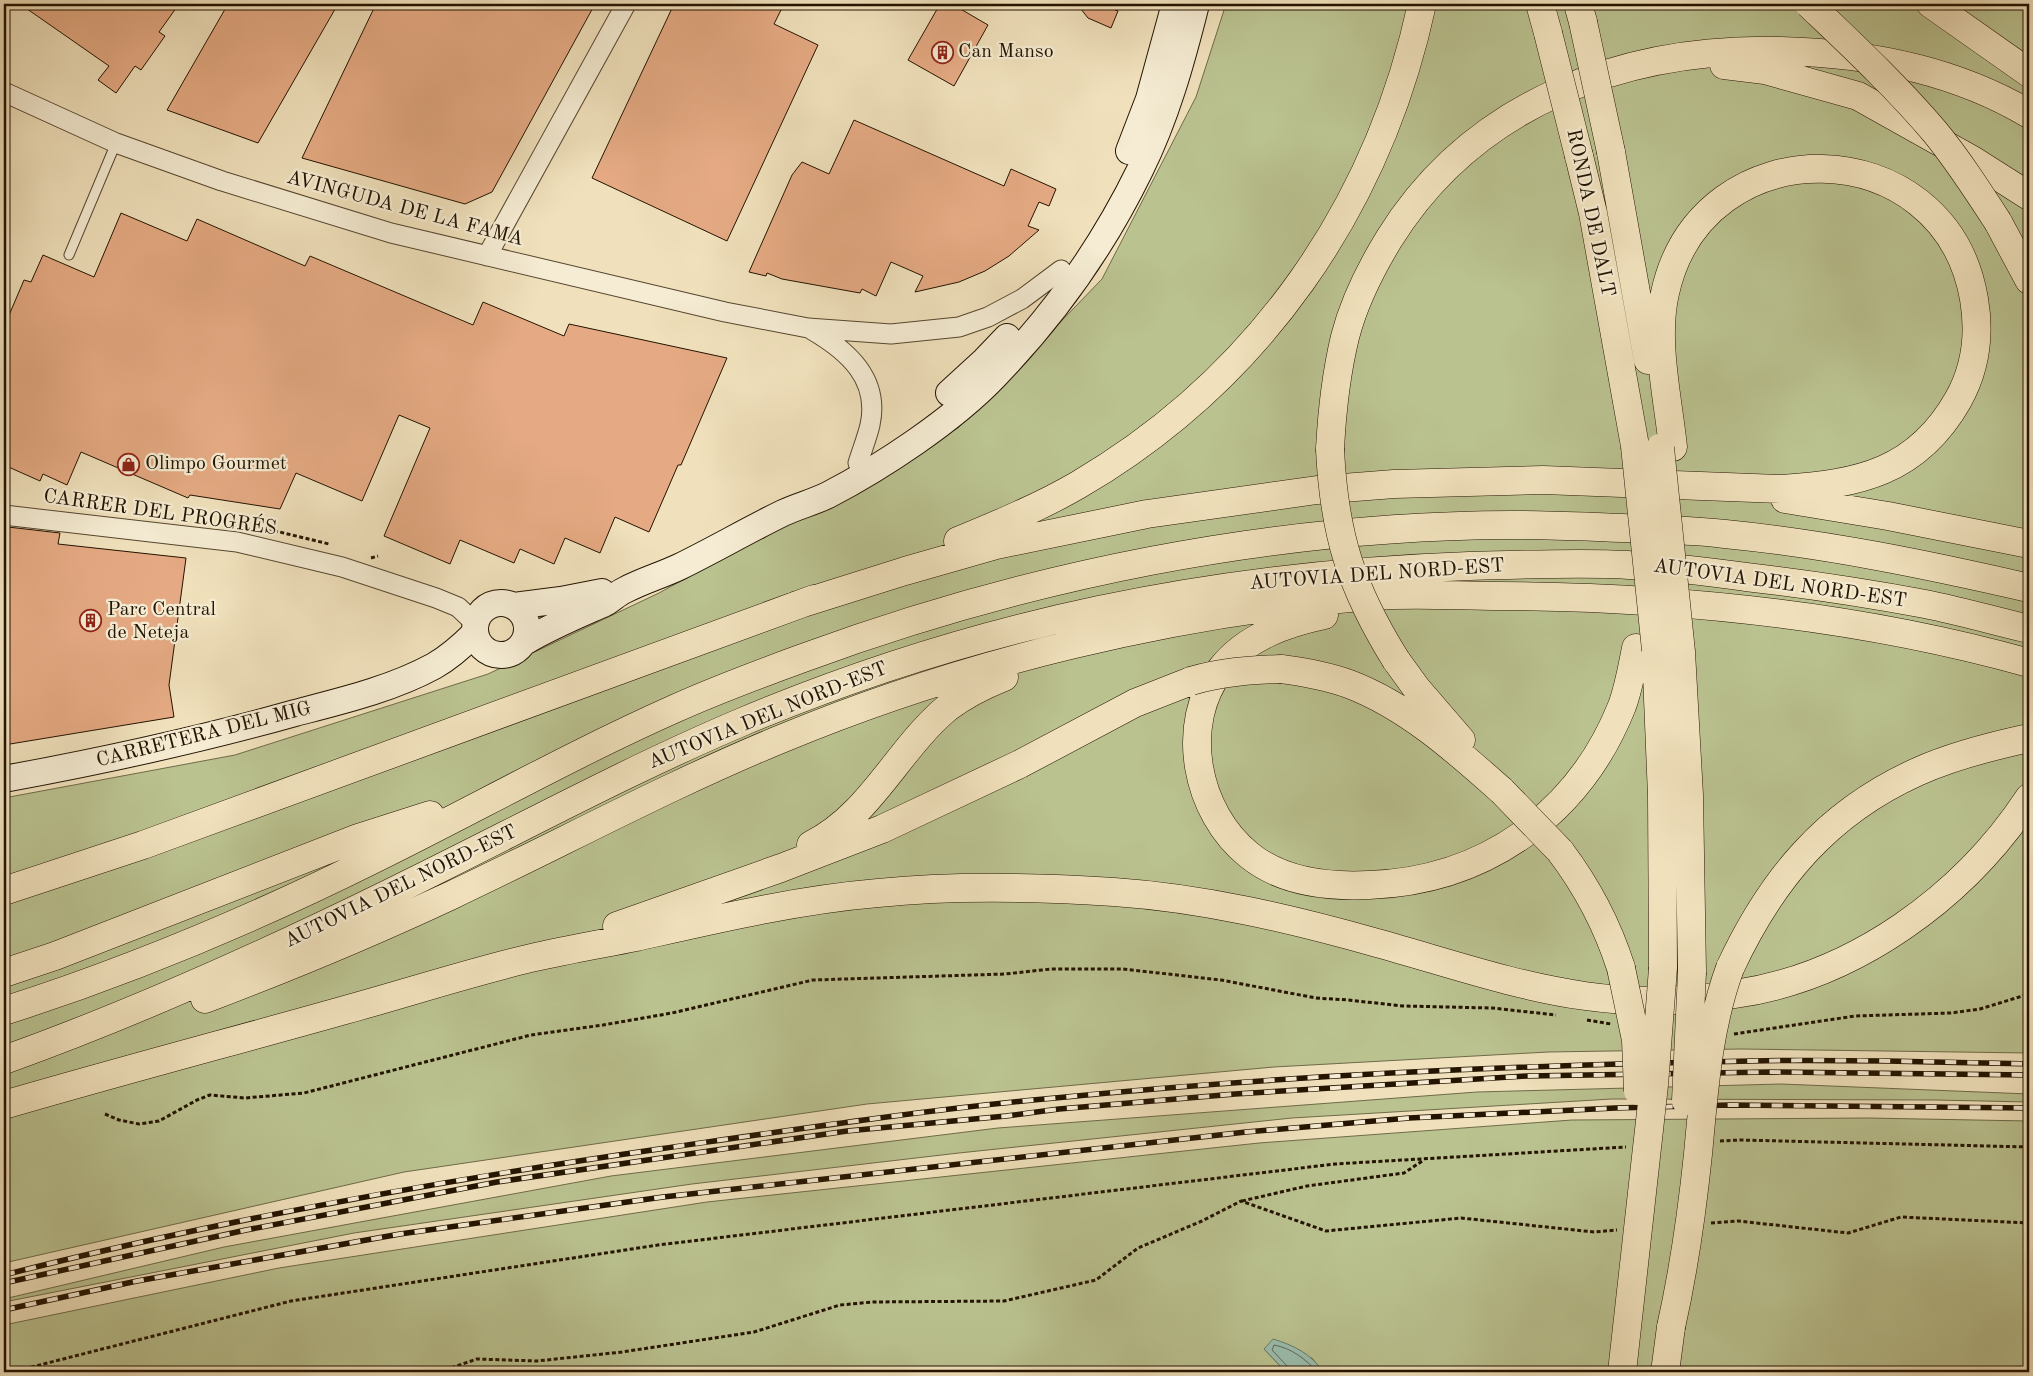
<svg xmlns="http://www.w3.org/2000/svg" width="2033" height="1376" viewBox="0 0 2033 1376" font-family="'Old Standard TT',serif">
  <rect width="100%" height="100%" fill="#f0e1bc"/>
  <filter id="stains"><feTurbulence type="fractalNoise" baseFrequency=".004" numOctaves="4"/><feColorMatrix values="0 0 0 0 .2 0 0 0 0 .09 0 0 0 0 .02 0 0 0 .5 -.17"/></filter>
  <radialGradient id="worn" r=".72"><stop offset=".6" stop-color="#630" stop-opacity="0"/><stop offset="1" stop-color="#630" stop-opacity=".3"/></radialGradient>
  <path fill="#bac290" stroke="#6e6a48" d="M1226 4H2029V1053L1741 1049 1548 1052 1274 1067 867 1104 404 1172 4 1263V798L235 755 488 674 659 593 958 428 1102 279 1196 97Z
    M1781 1084 2029 1094V1102L1935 1100 1612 1099 1292 1118 959 1153 692 1184 354 1233 4 1302V1299L224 1247 611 1176 998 1128 1477 1092Z
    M1867 1118 2029 1121V1372H1323L1312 1358 1264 1349 1286 1372H4V1325L279 1268 707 1202 1259 1143 1572 1120Z"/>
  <path fill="#9abeae" stroke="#6a7a68" d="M1273 1339C1293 1345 1312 1354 1323 1372H1286L1264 1349Z"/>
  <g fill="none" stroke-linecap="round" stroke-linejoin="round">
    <path stroke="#5e6857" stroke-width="1" d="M1289 1372 1288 1367 1272 1350 1274 1345C1291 1348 1306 1359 1317 1372"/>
  </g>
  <path fill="#e5aa83" stroke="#231300" d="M20 4H179L159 32 165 36 141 70 135 66 116 93 98 80 109 66Z
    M228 4H338L258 143 167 110Z
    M376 4H595L492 192 465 204 302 158Z
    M674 4H784L774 24 818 45 727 241 592 178Z
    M940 4H952L988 25 954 86 908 60Z
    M1077 4H1118L1115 10 1118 11 1111 28 1088 18Z
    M854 120 1004 186 1011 169 1056 189 1049 206 1039 202 1028 226 1039 230 1009 256 985 271 959 282 915 292 923 276 891 262 876 296 862 289 860 293 782 279 767 273 766 276 749 272 792 175 802 162 829 174Z
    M121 213 187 241 197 219 305 266 310 256 473 325 483 302 564 336 569 324 727 358 681 465H678L649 532 615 517 600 553 565 538 554 564 520 549 514 563 460 540 450 564 384 536 430 428 399 415 362 501 296 473 280 509 190 495 188 498 81 452 67 485 43 474 40 481 4 465V327L24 280 31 282 43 255 94 277Z
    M8 527 60 533 58 544 186 558 169 685 174 717 4 745V557Z"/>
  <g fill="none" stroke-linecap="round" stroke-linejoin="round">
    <defs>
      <path id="lane" d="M69 255 116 143"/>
      <path id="street" d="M4 92 116 143 222 181 391 233 725 312 808 328 891 334 959 327 988 317 1022 299 1061 270
        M487 256 626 4
        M812 330C848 351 880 379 870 425 867 438 862 450 858 463
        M4 515 237 542 342 567 436 598 458 607 476 624"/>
      <path id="secondary" d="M1129 151 1149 99 1175 4
        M949 393 985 360 1007 337
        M475 629a26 26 0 1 1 52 0a26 26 0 1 1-52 0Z
        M514 606 561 600 602 592
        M526 641C551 626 578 615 605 603 612 599 618 593 625 590 642 581 662 575 679 567 714 550 748 530 783 513 798 506 814 502 828 495 882 467 953 420 995 376 1054 315 1103 246 1140 170 1166 118 1182 60 1196 4
        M4 779C102 761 199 740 295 713 341 701 392 689 434 666 450 657 463 645 475 633"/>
      <path id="highway" d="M1540 4 1548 33
        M1578 4 1583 22
        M1931 4 2029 73
        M1724 65 1765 70 1858 96 1974 161 2029 196
        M1611 152 1648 360
        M1579 156 1593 213 1635 446
        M1998 222 2029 280
        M1330 449C1332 411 1336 374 1345 337 1354 302 1370 270 1389 239 1474 102 1625 47 1781 51 1867 53 1955 70 2029 114
        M1785 499 1888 516 2029 544
        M958 541C999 524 1040 507 1078 485 1259 379 1378 208 1422 4
        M797 605 905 571 996 545 1147 514 1317 490 1394 484 1543 480 1782 489C1859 484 1917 472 1958 400 1976 368 1980 334 1974 299 1945 129 1702 124 1665 293 1654 340 1668 399 1673 447
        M1324 615C1286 623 1246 637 1221 669 1178 724 1196 813 1249 855 1282 882 1328 887 1369 885 1485 881 1579 814 1622 706 1629 687 1632 668 1636 648
        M1656 650 1662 796 1663 968
        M1681 652 1689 795 1692 972
        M1396 660 1417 689 1461 740
        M1281 669C1304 672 1327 676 1349 684 1407 706 1456 750 1502 791
        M811 845C871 815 897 750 947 708 964 695 984 685 1004 677
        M1560 851C1588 888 1607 924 1621 968
        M4 891 143 845 814 599
        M617 926 781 868 882 829 1020 764 1135 703 1191 681
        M1730 968C1771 880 1826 813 1917 772 1952 756 1992 746 2029 738
        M4 973 55 956 358 838 430 815
        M205 999C289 967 371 933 452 895 562 843 669 785 781 739 963 663 1177 611 1374 596 1415 593 1458 596 1499 596 1677 597 1857 615 2029 663
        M4 1011C132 970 258 917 378 857 477 808 573 754 674 709 716 690 759 674 803 658 1029 575 1270 526 1512 525 1540 525 1569 526 1597 527 1640 529 1682 529 1725 534 1827 544 1929 565 2029 588
        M4 1060C138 1012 268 953 396 890 511 834 624 772 742 722 977 623 1214 575 1469 566 1522 565 1576 562 1629 565 1668 566 1707 572 1746 577 1806 584 1866 593 1925 604 1960 611 1995 621 2029 629
        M4 1105C117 1072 231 1042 345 1010 407 993 468 973 531 958 566 950 601 944 636 937 716 919 796 900 878 893 957 885 1036 887 1114 892 1203 898 1292 919 1377 943 1446 962 1514 986 1585 996 1634 1003 1685 1002 1735 994 1854 977 1964 897 2029 798
        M1665 1372 1671 1327"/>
    </defs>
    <use href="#lane" stroke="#56462f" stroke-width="11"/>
    <use href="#street" stroke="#56462f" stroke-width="21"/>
    <use href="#secondary" stroke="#231300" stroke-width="28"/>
    <use href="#highway" stroke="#231300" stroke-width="29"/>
    <path stroke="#231300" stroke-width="3" stroke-dasharray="4 2.5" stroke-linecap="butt" d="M255 526 329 544
      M371 558 378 556
      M1587 1020 1611 1024
      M1734 1034 1855 1016 1951 1013 1980 1009 2029 994
      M105 1114 119 1120 139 1124 159 1121 197 1100 210 1095 245 1098 304 1093 531 1035 603 1025 672 1013 813 980 1005 974 1051 969H1123L1221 980 1316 998 1348 1000 1403 1006 1492 1008 1556 1015
      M1720 1141 1740 1140 2029 1147
      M1242 1201 1307 1186 1404 1173 1424 1160
      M1711 1223 1738 1221 1848 1233 1901 1217 2029 1223
      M12 1372 291 1301 658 1245 1335 1164 1626 1147
      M439 1372 477 1359 537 1361 622 1352 754 1332 840 1305 873 1302 1004 1301 1096 1280 1138 1248 1202 1221 1241 1201 1326 1231 1461 1218 1594 1232 1617 1230"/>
    <use href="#lane" stroke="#f5ecd3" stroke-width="9"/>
    <use href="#street" stroke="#f5ecd3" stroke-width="19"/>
    <use href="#secondary" stroke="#f5ecd3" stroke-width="26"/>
    <use href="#highway" stroke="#f0e1bc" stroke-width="28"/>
    <defs>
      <path id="rail" d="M4 1275C219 1220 439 1181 659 1149 791 1130 923 1110 1055 1098 1286 1075 1521 1065 1752 1061 1844 1059 1937 1062 2029 1064
        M4 1283 246 1230 497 1182 847 1131 1006 1116 1059 1109 1235 1094 1527 1076 1769 1072 2029 1075
        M4 1310 137 1281 400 1234 663 1197 1246 1132 1409 1118 1615 1108 1730 1105 2029 1108"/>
    </defs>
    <use href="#rail" stroke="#231300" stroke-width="5.5"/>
    <use href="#rail" stroke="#f5ecd3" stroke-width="4" stroke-dasharray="11" stroke-linecap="butt"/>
    <defs>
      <path id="highway-bridge" d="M1809 4C1852 45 1896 86 1935 132 1958 160 1978 191 1998 222
        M1583 22 1611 152
        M1548 33 1579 156
        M1635 446 1656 650
        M1660 448 1681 652
        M1330 449C1334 534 1351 588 1396 660
        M1191 681C1221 672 1250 670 1281 669
        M1502 791 1560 851
        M1621 968 1636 1040 1638 1091
        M1686 1101 1692 972
        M1671 1327C1684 1269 1692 1212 1698 1154 1704 1091 1708 1028 1730 968
        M1622 1372 1654 1085 1663 968"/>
    </defs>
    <use href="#highway-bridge" stroke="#231300" stroke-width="29" stroke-linecap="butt"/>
    <use href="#highway-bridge" stroke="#f0e1bc" stroke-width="28"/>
  </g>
  <defs>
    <symbol id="building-ring" viewBox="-11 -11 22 22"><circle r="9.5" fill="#f5ecd3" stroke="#8f2418" stroke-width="1.5"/><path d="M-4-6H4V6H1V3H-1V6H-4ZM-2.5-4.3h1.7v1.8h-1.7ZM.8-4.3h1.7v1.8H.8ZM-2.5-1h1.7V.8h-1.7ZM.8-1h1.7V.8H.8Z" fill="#8f2418"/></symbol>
    <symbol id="shop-ring" viewBox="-11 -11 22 22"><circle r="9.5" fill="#f5ecd3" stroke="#8f2418" stroke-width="1.5"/><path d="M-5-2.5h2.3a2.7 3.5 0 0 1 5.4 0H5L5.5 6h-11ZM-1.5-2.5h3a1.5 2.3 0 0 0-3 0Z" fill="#8f2418"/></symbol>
  </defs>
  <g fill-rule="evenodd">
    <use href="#building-ring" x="930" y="40" width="25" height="25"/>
    <use href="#shop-ring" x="116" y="452" width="25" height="25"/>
    <use href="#building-ring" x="78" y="608" width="25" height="25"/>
  </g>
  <g text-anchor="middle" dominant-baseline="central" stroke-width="4.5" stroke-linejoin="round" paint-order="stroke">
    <g font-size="20" fill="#231300" stroke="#f5ecd3" text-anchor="start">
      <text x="958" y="52">Can Manso</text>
      <text x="145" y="464">Olimpo Gourmet</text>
      <text x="107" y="610">Parc Central<tspan x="107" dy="23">de Neteja</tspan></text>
    </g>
    <g font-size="20" fill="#231300" stroke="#f5ecd3">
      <text transform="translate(405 209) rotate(15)">AVINGUDA DE LA FAMA</text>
      <text transform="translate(1590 213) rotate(78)">RONDA DE DALT</text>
      <text transform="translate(160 513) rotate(8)">CARRER DEL PROGRÉS</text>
      <text transform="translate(1377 575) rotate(-4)">AUTOVIA DEL NORD-EST</text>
      <text transform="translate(1780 584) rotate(8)">AUTOVIA DEL NORD-EST</text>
      <text transform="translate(768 716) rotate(-22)">AUTOVIA DEL NORD-EST</text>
      <text transform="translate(204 735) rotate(-14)">CARRETERA DEL MIG</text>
      <text transform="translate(401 887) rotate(-26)">AUTOVIA DEL NORD-EST</text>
    </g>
  </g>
  <rect width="2033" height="1376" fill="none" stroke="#f0e1bc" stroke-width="20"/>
  <rect x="5" y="5" width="2023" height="1366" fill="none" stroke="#231300" stroke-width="2.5"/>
  <rect x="10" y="10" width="2013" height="1356" fill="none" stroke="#231300"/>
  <rect width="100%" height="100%" filter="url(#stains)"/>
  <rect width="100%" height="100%" fill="url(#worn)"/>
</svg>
